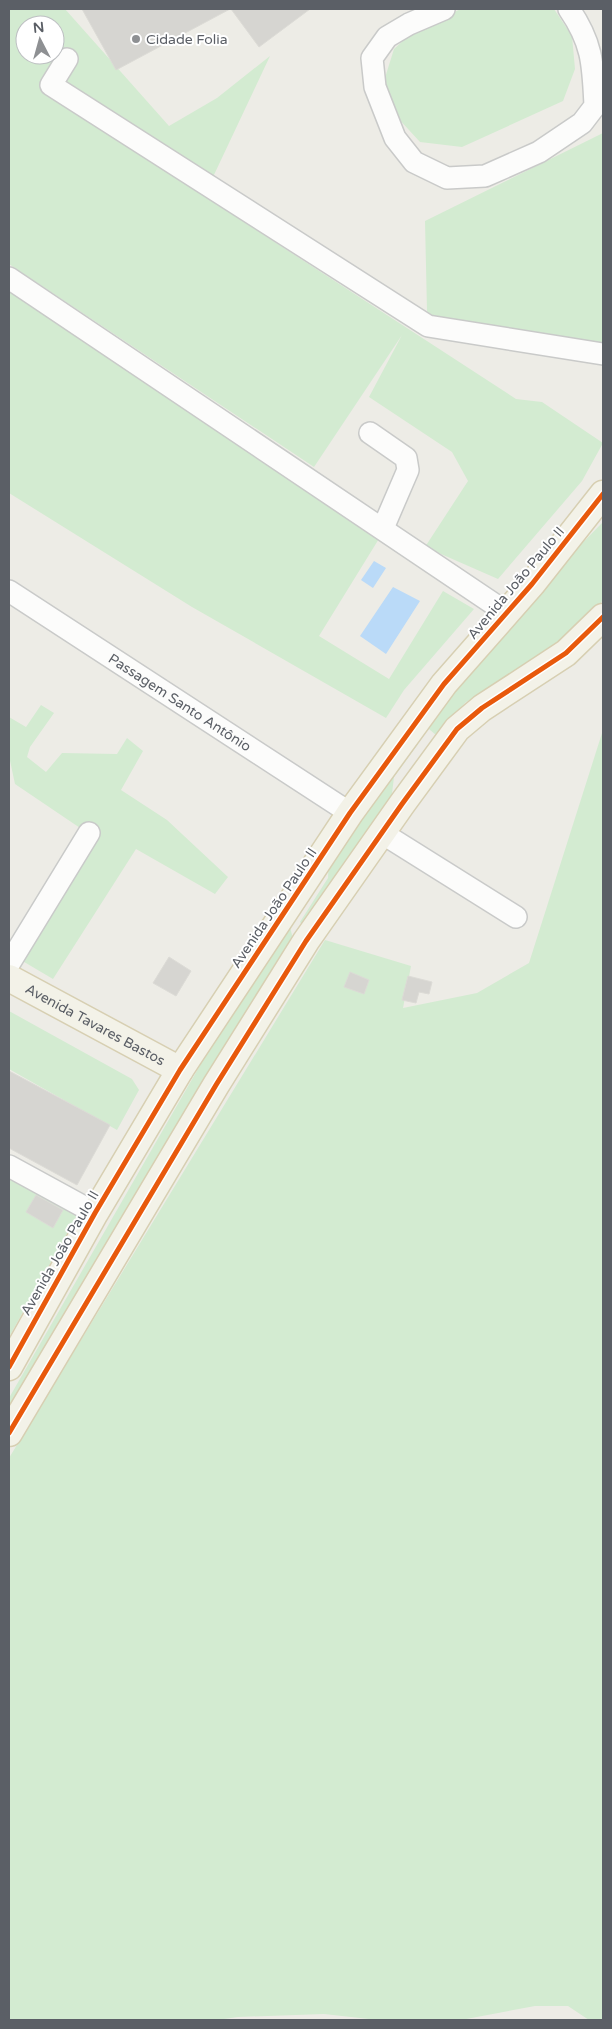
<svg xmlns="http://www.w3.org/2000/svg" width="612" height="2029" viewBox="0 0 612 2029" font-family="'Varela Round',sans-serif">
  <rect width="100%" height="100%" fill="#edece6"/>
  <path fill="#d3ebd1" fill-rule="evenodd" d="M9 9H65L169 126 217 98 270 56 204 196 516 399 542 402 603 443 582 481 498 579 425 547 468 481 452 452 369 397 402 335 314 467 9 264ZM25 25H55V55H25Z
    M461 9H554L572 36 575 69 563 101 462 147 420 142 397 117 384 81 394 49 416 29Z
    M603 133V348L430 320 427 311 425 221Z
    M9 281 385 529 319 636 389 679 443 591 474 609 404 690 386 718 192 607 9 493Z
    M603 522V600L584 625 520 671 466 702 436 735 423 724 550 576Z
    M41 705 54 713 30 747 27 757 46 772 62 753 117 754 127 738 143 751 121 790 167 820 228 877 215 894 136 849 53 979 14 956 89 834 15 784 9 756V717L26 727Z
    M603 730V2020H589L568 2006H535L461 2020H378L324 2014 238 2017 217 2020H9V1458L325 940 411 966 403 1008 477 993 529 963Z
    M412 736 418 744 394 777 391 802 305 928 300 922 328 878 329 857Z
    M290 927 293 939 276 962 9 1415V1398L233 1008Z
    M9 1011 132 1079 139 1090 117 1130 9 1069Z
    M9 1165 83 1205 9 1337Z"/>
  <path fill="#badaf8" d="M374 561 386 568 373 588 361 580Z
    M393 587 420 601 386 654 360 636Z"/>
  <path fill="#d6d5d1" stroke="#dcdbd6" d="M82 9H230L116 70Z
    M231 9H310L259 47Z
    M169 957 191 971 176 996 153 983Z
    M350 972 369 980 364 994 344 987Z
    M408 976 432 982 429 994 419 992 416 1003 402 1000Z
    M9 1071 110 1125 77 1185 9 1148Z
    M36 1195 63 1210 53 1228 26 1212Z"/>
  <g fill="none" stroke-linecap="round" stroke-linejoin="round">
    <defs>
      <g id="minor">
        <path d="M444 9 409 24 387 37 372 58 375 87 395 138 414 162 447 178 485 176 539 152 582 123 595 106C593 65 593 44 569 9"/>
        <path d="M67 59 51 85 428 326 603 354"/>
        <path d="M9 278 507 613"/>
        <path d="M370 433 406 458 408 470 383 528"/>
        <path id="s1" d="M9 591 350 813"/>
        <path d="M382 833 516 917"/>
        <path d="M9 964 89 833"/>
        <path d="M9 1166 95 1213"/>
      </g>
      <g id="major">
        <path id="s2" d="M9 978 180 1070"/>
        <path d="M9 1367 95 1213 180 1070 350 813 444 684 532 584 603 494"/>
        <path d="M9 1433 216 1085 306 941 402 804 457 729 482 708 566 653 603 617"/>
      </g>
    </defs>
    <use href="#minor" stroke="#c9cac9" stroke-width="24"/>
    <use href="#major" stroke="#d7cfb2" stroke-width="29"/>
    <use href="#minor" stroke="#fcfcfb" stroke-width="21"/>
    <use href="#major" stroke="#f3f2e8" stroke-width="26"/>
    <defs>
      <path id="cycleway" d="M9 1367 95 1213 180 1070 350 813 444 684 532 584 603 494
        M9 1433 216 1085 306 941 402 804 457 729 482 708 566 653 603 617"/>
    </defs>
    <use href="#cycleway" stroke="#fff" stroke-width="8"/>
    <use href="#cycleway" stroke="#e8590c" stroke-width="5"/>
  </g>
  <circle fill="#8e9093" stroke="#fff" stroke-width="2" cx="136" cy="39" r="5"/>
  <g text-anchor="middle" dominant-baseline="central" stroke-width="4" stroke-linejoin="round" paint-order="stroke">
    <g font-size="14" fill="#5b5f66" stroke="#fff" text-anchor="start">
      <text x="146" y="39">Cidade Folia</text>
    </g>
    <g font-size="14" fill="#5b5f66" stroke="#fff">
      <text transform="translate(516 583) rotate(-50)">Avenida João Paulo II</text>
      <text stroke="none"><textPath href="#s1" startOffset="204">Passagem Santo Antônio</textPath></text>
      <text transform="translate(274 908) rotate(-56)">Avenida João Paulo II</text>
      <text stroke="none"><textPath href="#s2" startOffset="98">Avenida Tavares Bastos</textPath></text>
      <text transform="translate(60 1253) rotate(-60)">Avenida João Paulo II</text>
    </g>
  </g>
  <rect width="612" height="2029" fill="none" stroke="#5b5f66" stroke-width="20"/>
  <g transform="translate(40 40) rotate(354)"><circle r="24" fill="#ffffff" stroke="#bdbfc2"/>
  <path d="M0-4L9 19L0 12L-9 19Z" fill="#8e9093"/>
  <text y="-8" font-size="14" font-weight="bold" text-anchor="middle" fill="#5b5f66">N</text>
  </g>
</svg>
